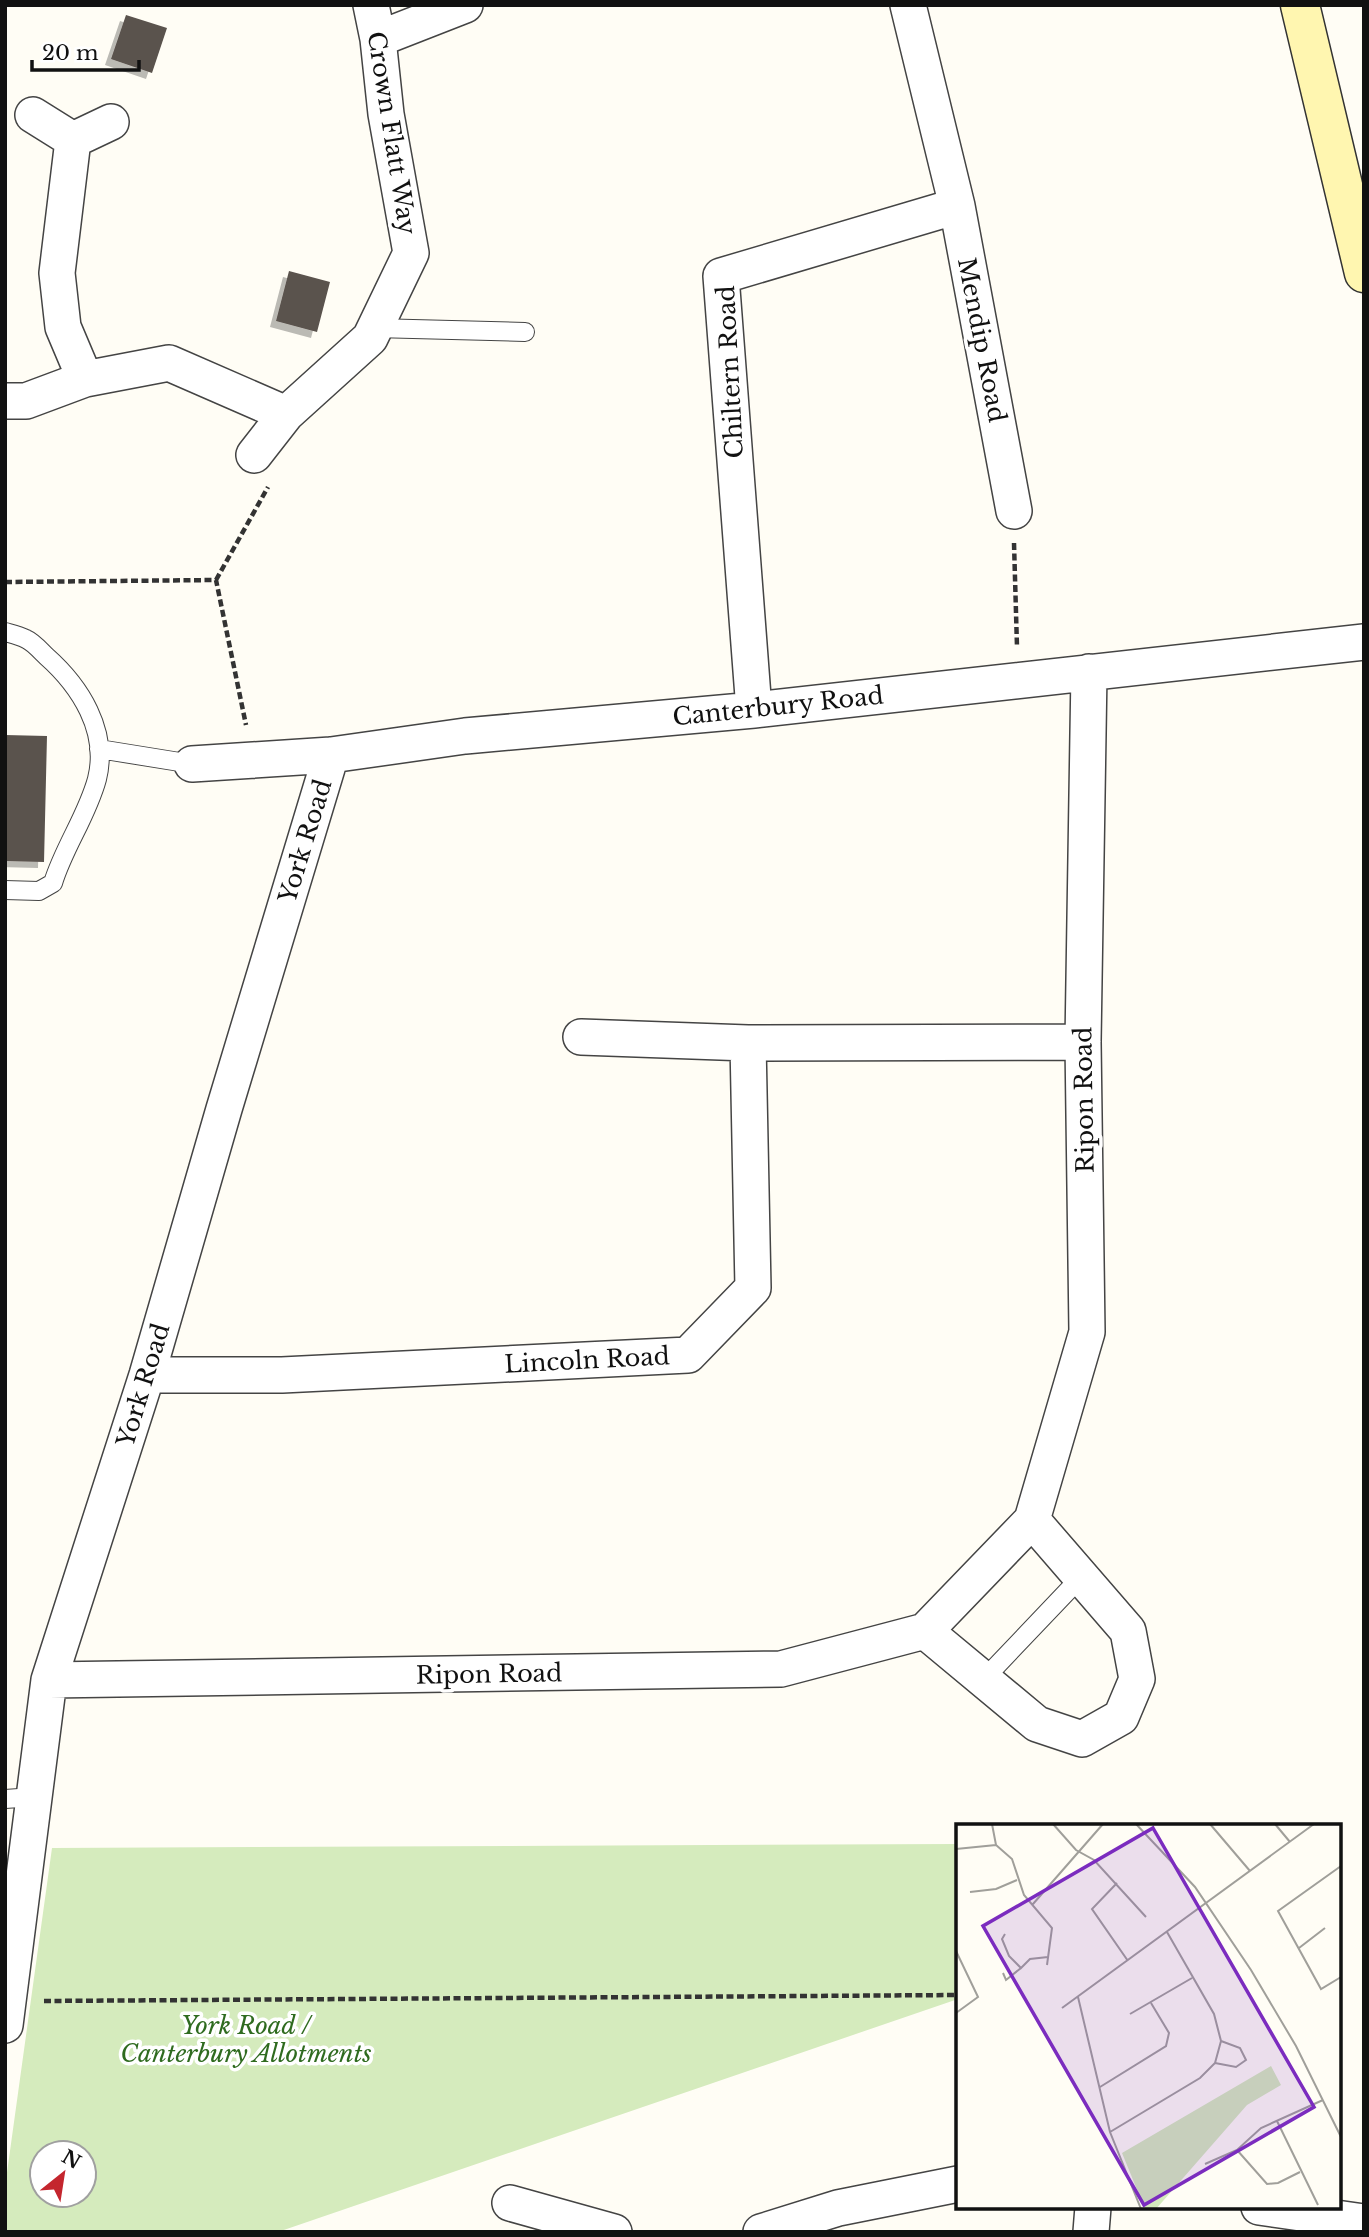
<svg xmlns="http://www.w3.org/2000/svg" width="1369" height="2237" viewBox="0 0 1369 2237" font-family="'Libre Baskerville',serif">
  <defs>
    <filter id="shadow"><feDropShadow dx="-6" dy="6" stdDeviation="0" flood-color="#0004"/></filter>
  </defs>
  <rect width="100%" height="100%" fill="#fffdf5"/>
  <path fill="#d5ebbd" fill-rule="evenodd" d="M958 1844V1999L278 2232H5V2187L52 1848ZM42 2153H84V2195H42Z"/>
  <path fill="#5a524d" filter="url(#shadow)" d="M126 15 167 28 152 73 111 59Z
    M289 271 330 282 317 332 276 321Z
    M5 735 47 736 44 862 5 861Z"/>
  <g fill="none" stroke-linecap="round" stroke-linejoin="round">
    <defs>
      <path id="lane" d="M374 328 525 332
        M5 632C12 634 20 636 26 639 33 642 40 650 46 656 80 686 109 731 97 779 87 816 64 847 53 883L39 891 5 890
        M99 749 192 764
        M983 1680 1081 1577
        M5 1799 34 1797"/>
      <path id="street" d="M908 5 957 206 1014 511
        M378 39 465 5
        M33 115 73 140
        M111 122 73 140 57 273 63 327 85 379 169 363 286 414
        M5 401H26L85 379
        M254 455 286 414 370 338 411 253 386 114 378 39 371 5
        M754 710 721 276 957 206
        M192 764 331 755 465 736 754 710 1364 642
        M581 1037 748 1043 1083 1042
        M147 1375H282L688 1355 753 1288 748 1043
        M925 1631 1037 1724 1082 1739 1121 1717 1137 1679 1128 1631 1032 1520
        M49 1680 781 1669 925 1631 1032 1520 1087 1332 1083 1042 1089 672
        M5 2025 49 1680 147 1375 224 1109 331 755
        M510 2203 614 2232
        M1259 2207 1364 2222
        M761 2232 838 2208 958 2184
        M1091 2232 1093 2207"/>
      <path id="secondary" d="M1300 5 1364 273"/>
    </defs>
    <use href="#lane" stroke="#444" stroke-width="20"/>
    <use href="#street" stroke="#444" stroke-width="38"/>
    <use href="#secondary" stroke="#333" stroke-width="41"/>
    <path stroke="#333" stroke-width="4.5" stroke-dasharray="7 3.5" stroke-linecap="butt" d="M1014 543 1017 647
      M216 580 268 487
      M5 582 216 580 246 725
      M44 2001 958 1995"/>
    <use href="#lane" stroke="#fff" stroke-width="18"/>
    <use href="#street" stroke="#fff" stroke-width="35"/>
    <use href="#secondary" stroke="#fff6b0" stroke-width="38"/>
  </g>
  <g text-anchor="middle" dominant-baseline="central" stroke-width="7" stroke-linejoin="round" paint-order="stroke">
    <g font-size="24" fill="#111" stroke="#fff">
      <text transform="translate(392 133) rotate(81)">Crown Flatt Way</text>
      <text transform="translate(982 340) rotate(79)">Mendip Road</text>
      <text transform="translate(730 372) rotate(-93)">Chiltern Road</text>
      <text transform="translate(778 706) rotate(-6)">Canterbury Road</text>
      <text transform="translate(305 841) rotate(-73)">York Road</text>
      <text transform="translate(1084 1100) rotate(-91)">Ripon Road</text>
      <text transform="translate(587 1360) rotate(-3)">Lincoln Road</text>
      <text transform="translate(143 1385) rotate(-73)">York Road</text>
      <text transform="translate(489 1674) rotate(-1)">Ripon Road</text>
    </g>
    <g font-size="24" font-style="italic" fill="#2f6b1f" stroke="#fff">
      <text x="246" y="2025">York Road /<tspan x="246" dy="28">Canterbury Allotments</tspan></text>
    </g>
  </g>
  <g transform="translate(956 1824)">
    <rect width="385" height="385" fill="#fffdf5"/>
    <path d="M315 242 325 261 291 281 200 385H189L166 329Z" fill="#d5ebbd"/>
    <path fill="none" stroke="#a09f9a" stroke-width="2" d="M36 0 40 21 56 35 68 71 96 104 91 141M97 0 120 26 138 36 190 93M180 0 239 63 295 146 340 222 385 313M254 0 294 47M319 0 334 18M0 25 40 21M385 42 322 87 365 165 385 153M161 59 136 85 172 137M14 68 40 65 61 56M77 80 147 0M49 110 46 115 53 132 65 144 74 135 92 133M343 124 369 104M0 127 22 173 0 189M47 149 50 156 65 144M122 173 154 308 185 385M106 184 358 0M174 190 236 154M259 239 280 243 290 236 284 224 265 217M144 263 210 222 213 209 195 179M321 297 362 381M154 308 244 254 259 239 265 217 258 190 211 108M281 326 311 360 322 359 344 348M249 340 281 326 305 304 367 276"/>
    <path fill="#7b2cbf" fill-opacity="0.15" stroke="#7b2cbf" stroke-width="3.5" d="M197 4 358 283 188 381 27 102Z"/>
    <rect width="385" height="385" fill="none" stroke="#111" stroke-width="3.5"/>
  </g>
  <rect width="1369" height="2237" fill="none" stroke="#111111" stroke-width="14"/>
  <g transform="translate(63 2174) rotate(30)"><circle r="33" fill="#ffffff" stroke="#a0a0a0" stroke-width="2"/>
  <path d="M0-5L12 26L0 18L-12 26Z" fill="#c4262e"/>
  <text y="-10" font-size="19" font-weight="bold" text-anchor="middle" fill="#111111">N</text>
  </g>
  <path d="M32 60v10h107v-10" fill="none" stroke="#111111" stroke-width="3.5"/>
  <text x="42" y="60" font-size="21" fill="#111111" stroke="#ffffff" stroke-width="5" paint-order="stroke">20 m</text>
</svg>
